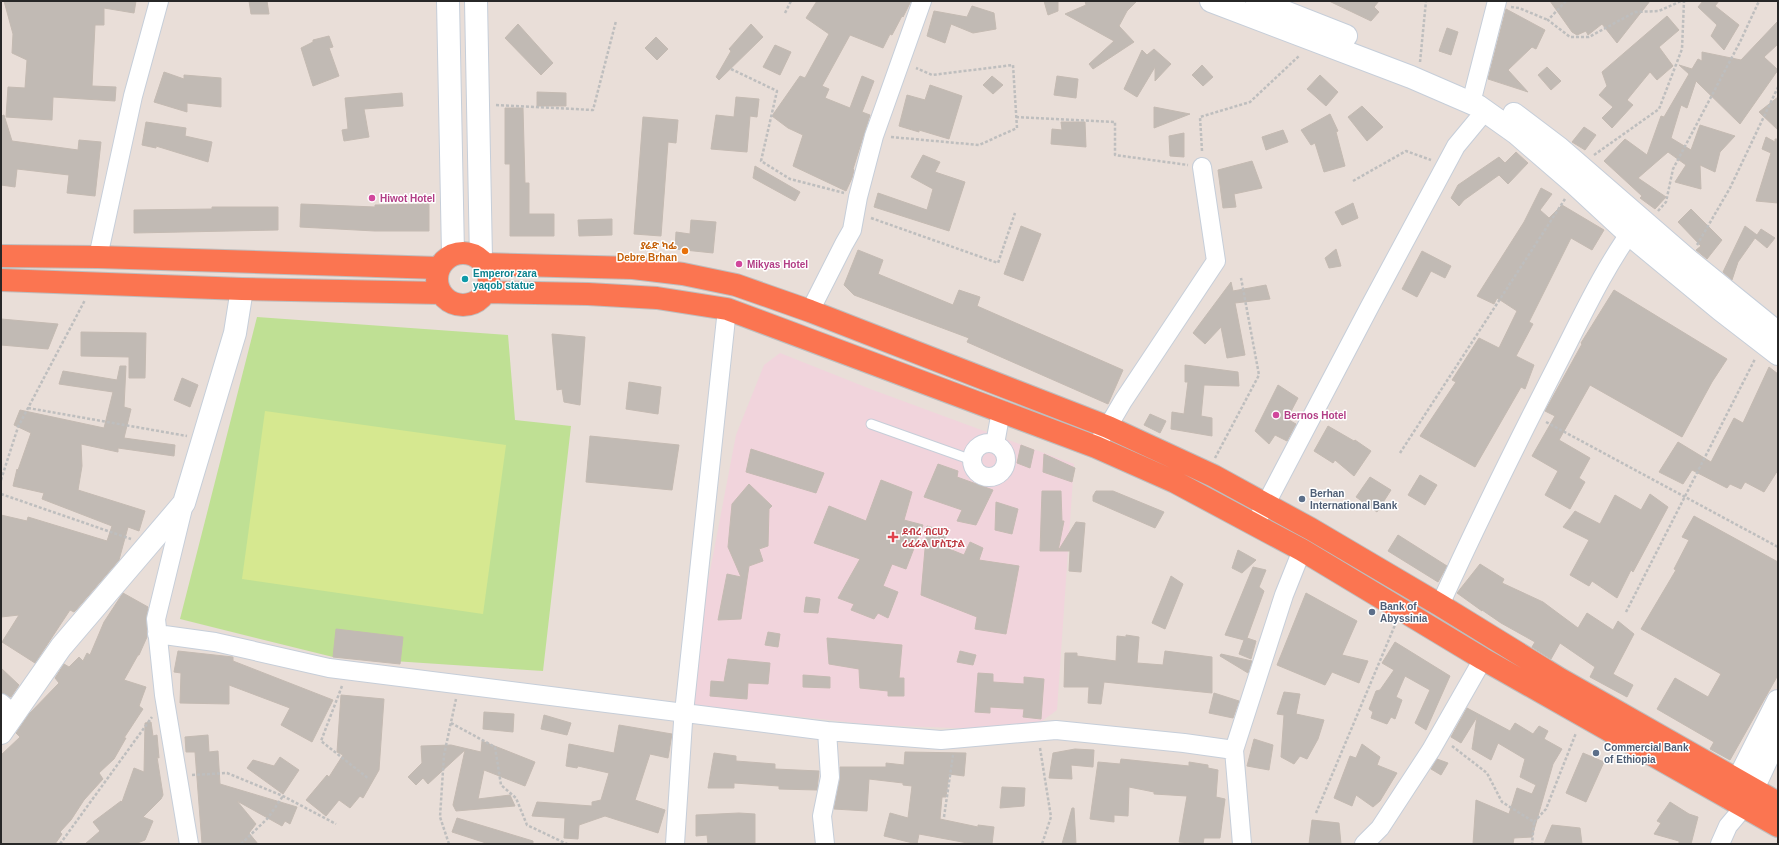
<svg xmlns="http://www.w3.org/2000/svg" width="1779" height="845" viewBox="0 0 1779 845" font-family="Helvetica,'Noto Sans Ethiopic',sans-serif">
  <rect width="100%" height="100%" fill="#e9ded8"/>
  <path fill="#f1d4dc" d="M780 353 873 390 1074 464 1057 710 1038 724 980 729 874 725 694 705 706 592 736 435 764 365Z"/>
  <path fill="#bfe094" d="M257 317 508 335 515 420 571 426 543 671 333 657 180 619Z"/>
  <path fill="#d6e890" d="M265 411 506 445 483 614 242 579Z"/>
  <path fill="#c1bab4" stroke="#c4bab2" d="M4 1H136L134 13 104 8V25H95L92 86 116 87 115 101 53 97 52 120 6 117 8 87 25 88 27 60 12 53 13 34Z
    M249 1H267L269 14H251Z
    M817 1H911L903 17 902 16 892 35 890 34 883 48 850 35 822 86 829 89 825 98 850 108 862 76 874 81 862 112 870 115 853 169 854 170 852 178 846 191 793 166 803 135 788 128 772 116 800 76 805 78 829 34 806 18Z
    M1044 1H1058V11L1048 15Z
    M1085 1H1137L1127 11 1119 26 1134 42 1093 69 1089 64 1114 41 1065 14 1086 5Z
    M1329 1H1379L1374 7 1379 12 1371 21Z
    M1550 1H1650L1617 43 1602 24 1588 35 1586 31 1577 35 1572 32Z
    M1703 1H1719L1715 6 1739 25 1724 50 1711 36 1717 25 1698 7Z
    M972 6 994 13 996 29 973 33 951 24 945 43 927 36 934 11 967 17Z
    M1506 9 1545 30 1536 49 1532 47 1508 70 1528 92 1488 79Z
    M1667 16 1679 30 1659 47 1673 66 1657 80 1650 72 1627 100 1633 105 1612 128 1602 118 1613 107 1599 95 1607 86 1602 72Z
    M1778 21V44L1764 57 1778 70 1740 124 1696 81 1687 108 1681 105 1671 138 1691 150 1700 125 1735 136 1720 152 1715 172 1700 165 1701 189 1675 182 1686 165 1668 152 1638 178 1666 197 1655 209 1640 198 1642 196 1604 161 1625 139 1647 155 1661 116 1664 117 1689 74 1679 65 1692 69 1698 59 1702 61V52L1741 60Z
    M518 24 553 63 541 75 505 38Z
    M751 24 763 37 719 80 716 77 731 51 729 49Z
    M1447 28 1458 32 1451 55 1439 51Z
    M329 36 333 47 329 48 339 76 313 86 301 48 313 42V40Z
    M656 37 668 49 657 60 645 48Z
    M775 45 791 52 780 75 763 67Z
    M1154 49 1171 64 1155 81V67L1137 97 1124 89 1142 50 1147 55Z
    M1202 65 1213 77 1203 86 1192 75Z
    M1547 67 1561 81 1551 90 1538 75Z
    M164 72 184 79V75L221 78V107L187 103V112L154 102Z
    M1320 75 1338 92 1326 106 1307 89Z
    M992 76 1003 85 993 94 983 85Z
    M1057 76 1078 79 1076 98 1054 95Z
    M930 85 962 96 949 139 919 130V132L899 126 907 95 925 100Z
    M537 92 566 93V106H537Z
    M402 93 403 106 364 109 369 137 344 141 342 130 348 129 345 98Z
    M736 97 759 99 757 117 750 116 747 152 711 149 716 115 734 117Z
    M1778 97V130L1759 112Z
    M1362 106 1383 127 1367 141 1348 117Z
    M1154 107 1190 114 1154 128Z
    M505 108H523L525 183H529V214H554V236H510V164H505Z
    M1330 114 1338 131 1336 132 1345 166 1324 172 1315 143 1311 145 1301 130Z
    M4 115 12 141 78 150 79 140 101 142 95 196 67 193 69 175 17 169 15 187 1 185V116Z
    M643 117 678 120 676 143 668 142 661 236 634 234Z
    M146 122 186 128 185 136 212 142 208 162 156 146V148L142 145Z
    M1061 122H1085L1086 147 1051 144 1052 129 1062 130Z
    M1584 127 1596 135 1585 150 1572 142Z
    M1283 130 1288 142 1266 150 1262 137Z
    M1184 133V157L1170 156 1169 136Z
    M1766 137 1775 142V139H1778V203L1756 201 1771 153 1762 149Z
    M1516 152 1528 163 1508 184 1499 175 1464 200 1459 206 1451 198 1458 185 1499 157 1505 163Z
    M923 155 940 162 935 172 965 182 949 231 874 207 878 193 927 210 933 189 911 177Z
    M1252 161 1262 188 1234 194 1236 207 1223 208 1218 170Z
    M755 166 800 192 795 201 753 178Z
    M1541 188 1552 194 1540 210 1549 218 1562 205 1604 230 1592 250 1571 238 1529 322 1533 324 1516 356 1534 365 1525 389 1521 387 1475 467 1420 436 1456 382 1452 380 1479 338 1499 348 1517 311 1497 298 1494 304 1477 296 1524 222Z
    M1353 203 1358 218 1342 225 1335 212Z
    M301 204 375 207V205L429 204V231H375L300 227Z
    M212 207H278V230L134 233V210L212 209Z
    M1691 209 1722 240 1707 259 1696 250 1701 246 1678 222Z
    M612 219V235L579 236 578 220Z
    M691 220 716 222 713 253 675 249 676 232 690 234Z
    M1021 226 1041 234 1023 281 1004 274Z
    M1745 226 1757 235 1761 229 1775 238 1767 248 1755 238 1738 262 1732 280 1723 272Z
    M1336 249 1341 266 1329 268 1325 258Z
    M858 250 883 260 878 274 953 305 959 290 980 297 977 306 1123 370 1108 404 967 342 969 338 854 295 844 285Z
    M1422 251 1451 266 1445 278 1431 271 1417 297 1402 289Z
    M1231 282 1233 291 1266 285 1270 299 1235 303 1245 355 1227 358 1221 327 1205 344 1193 333Z
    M1614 290 1727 359 1712 382 1682 437 1590 385 1559 440 1590 458 1579 478 1585 482 1570 509 1545 495 1558 471 1532 456 1555 416 1545 411 1582 344 1581 343Z
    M1 319 58 324 48 349 1 345Z
    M81 332 146 333 145 378H129V357L81 356Z
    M552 334 585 337 580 405 564 402 562 389 557 390Z
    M1185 365 1238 372 1239 386 1204 385 1201 416 1212 418V436L1171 429 1172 412 1184 414 1188 382H1185Z
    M120 366H126L124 407 131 409 124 438 175 445 174 456 118 448V452L81 444 82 466 78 490 145 511 139 531 128 527 119 560 76 610 74 612 70 610 35 663 2 642 19 615 1 617V515L27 521 28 517 107 541 112 526 42 499 44 493 13 486 17 469 18 470 31 433 14 425 20 410 104 428 113 392 59 384 63 371 117 380Z
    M1769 367 1778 374V470L1764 492 1745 482 1741 489 1730 484 1727 488 1692 470 1683 484 1659 472 1678 442 1711 462 1734 418 1743 423Z
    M182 378 198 385 190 407 174 400Z
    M629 382 661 387 658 414 626 409Z
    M1278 385 1298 398 1287 419 1296 424 1287 441 1275 435 1269 444 1255 431Z
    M1150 414 1166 421 1160 433 1144 425Z
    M1328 426 1354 441 1355 440 1371 451 1354 476 1335 460 1333 463 1314 451Z
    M590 436 679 445 672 490 586 482Z
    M1021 445 1034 450 1030 468 1017 463Z
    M751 449 824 473 816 493 746 472Z
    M1044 454 1075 468 1072 482 1043 472Z
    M938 464 958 471 957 477 993 490 976 525 957 521 962 510 924 497Z
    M1420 475 1437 485 1425 505 1408 495Z
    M1370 477 1391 490 1377 512 1356 497Z
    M881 480 912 492 904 520 923 525 906 569 892 564 883 586 898 592 888 618 878 613 874 619 851 610 854 604 838 598 860 559 814 543 829 506 866 521Z
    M749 484 772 506 769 509 768 546 759 549 763 561 749 566 741 619 718 620 727 574 741 577 728 547 732 504Z
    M1042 491H1061L1062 521H1064L1058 551H1040Z
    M1096 491H1113L1164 512 1155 528 1093 501V496Z
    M1650 494 1668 507 1633 572 1631 570 1617 598 1592 581 1589 586 1570 575 1589 540 1563 527 1575 511 1600 524 1615 495 1641 510Z
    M996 502 1018 509 1012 534 995 530Z
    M1694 516 1778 562V675L1730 760 1710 749 1714 742 1657 709 1675 678 1708 697 1721 674 1641 629 1676 570 1674 569 1689 540 1682 537Z
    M1076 522 1085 523 1081 572 1069 571 1070 551H1058Z
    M927 526 948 532 942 546 964 555 970 542 983 548 979 560 1019 566 1006 634 975 629 977 617 921 595Z
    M1398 535 1447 566 1438 582 1388 551Z
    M1238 550 1256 560 1242 573 1232 568Z
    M1480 564 1504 579 1502 583 1543 602 1578 628 1587 613 1613 630 1618 621 1634 634 1613 674 1633 685 1627 697 1590 677 1595 667 1560 643 1551 659 1532 647 1535 642 1501 623 1482 610V611L1457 593Z
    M1253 567 1266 570 1259 587 1264 591 1247 638 1256 641 1251 659 1239 654 1244 640 1225 635Z
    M1171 576 1183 584 1165 629 1152 623Z
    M123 593 148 607 146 620 147 637 139 655H138L124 680 146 687 139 706 143 709 124 738H126L114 759 99 773 103 779 84 800 71 820 60 832 62 834 55 844H1V755L20 737 16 733 29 714 59 683 55 678 64 664 69 667 79 657 83 661 87 653 90 655 104 622Z
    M1306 593 1357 621 1342 655 1368 661 1359 683 1332 672 1325 685 1277 665Z
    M806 597 820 599 818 613 804 612Z
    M336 629 403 637 400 664 333 657Z
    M768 632 780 634 778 647 765 645Z
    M1126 635 1139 637 1137 663 1163 665 1165 651 1212 657V693L1104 682 1101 704 1088 703 1089 687H1064L1065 653H1077V656L1116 661 1117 636 1126 637Z
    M827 638 902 645 899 678H904V696H888V691L860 688 859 669 829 664Z
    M1395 642 1450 676 1426 730 1415 723 1430 690 1405 676 1396 697 1402 700 1395 719 1391 717 1387 724 1371 718 1373 712 1369 709 1376 691 1380 690 1394 670 1382 663Z
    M178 651 233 657V661L333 700 312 742 281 725 290 708 229 685V704L180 703 181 673 174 672Z
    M960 651 976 655 973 665 957 662Z
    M1221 654 1252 661 1248 673 1220 656Z
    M728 659 770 663 768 684 748 683 747 699 710 696 711 681 724 682Z
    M1 668 19 685 11 697 1 693Z
    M978 673 993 674V682L1024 684V677L1044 679 1041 719 1023 717 1024 709 990 707V713L975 712Z
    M803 675 830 677V688L803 687Z
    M1284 692 1300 694 1296 714 1324 720 1318 739 1307 759 1300 756 1294 764 1281 757 1284 715 1277 714Z
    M1214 693 1239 701 1233 718 1209 713Z
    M341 695 384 699 379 770 363 798 360 796 350 808 339 800 326 816 306 800 327 775 329 777 343 755 337 752Z
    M1467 708 1510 731 1515 723 1533 734 1539 726 1548 731 1544 739 1562 749 1553 764 1532 837 1514 838 1513 844H1473L1476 800 1509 814 1517 788 1532 794 1536 785 1520 777 1525 759 1498 743 1491 760 1472 749 1477 717 1461 743 1451 737Z
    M484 712 514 714 513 732 483 729Z
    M544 715 571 723 567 735 541 729Z
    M151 722 153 736 157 735 159 758 157 757 163 795 161 799 143 817 153 821 145 840 135 844H85L100 831 93 822 121 801 122 802 134 768 144 772 145 723Z
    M619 725 672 734 668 758 650 754 635 800 665 810 658 833 605 816 579 825 578 839 564 838 565 818 532 816 537 802 592 806V802L601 800 609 773 578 766 577 768 566 766 569 744 614 753Z
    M208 735 209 752 218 751 220 784 297 807 290 824 285 821 282 826 237 801 256 824 249 833 258 844H202L195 752H186L185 737Z
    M1254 739 1273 745 1269 770 1247 766Z
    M482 741 535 762 525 786 484 770 478 799 510 795 515 806 456 811 453 805 465 750 428 784 423 778 416 785 408 777 422 763 421 746 451 745 481 752Z
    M1362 744 1380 757 1377 765 1397 773 1380 801 1373 807 1356 795 1352 806 1334 798 1350 756 1356 758Z
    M1075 749 1094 750 1093 767 1071 765 1072 779 1049 778 1053 753Z
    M905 752 966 753 964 776 949 774 946 797H942L940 819 978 827V825L994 827 992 844H973L919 834 917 844 884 836 890 813 908 818 912 786 903 785V783L869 779 867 811 834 809 840 779V767H886V763L904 765Z
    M714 753 736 756V761L775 764V769L819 771 817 790 779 789V786L734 783V788H708Z
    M1583 753 1604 762 1586 802 1566 793Z
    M280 757 299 770 283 794 247 768 253 760 274 766Z
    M1121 759 1189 766V762L1208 765V768L1218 770 1216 797 1225 799 1220 838H1204L1203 844 1179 842 1187 796 1154 794V792L1129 787 1128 816 1114 815V822L1090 819 1098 762 1120 764Z
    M1437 759 1448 763 1441 775 1431 769Z
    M1002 787 1025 788 1024 806 1000 808Z
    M1670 802 1689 814 1698 817 1691 844H1679V841L1654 834 1661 823 1657 821Z
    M1072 808H1074L1076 844H1062Z
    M739 813 755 814V843L708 844 707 835 696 836V815Z
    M457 818 533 841V844H489L452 832Z
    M1312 820 1339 823 1341 844H1309Z
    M1552 825 1580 828 1582 844H1544Z"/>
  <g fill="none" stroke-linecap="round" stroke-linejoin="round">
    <defs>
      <path id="lane" d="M871 424 972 460"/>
      <path id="street" d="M1471 103 1497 1
        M98 257 133 96 159 1
        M810 311 844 244 852 230 858 197 874 136 922 1
        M972 460a17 17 0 1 1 34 0a17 17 0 1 1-34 0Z
        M995 444 1001 411
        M1096 447 1123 401 1216 261 1202 167
        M184 504 156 619 164 695 189 844
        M1259 517 1370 306 1456 146 1485 111
        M1440 605C1477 523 1517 443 1558 363 1582 316 1605 266 1637 223
        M157 634 215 642 329 668 827 731 830 777 822 816 825 844
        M1 703 14 714
        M827 731 941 740 1056 730 1184 743 1234 750
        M675 844 683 722 727 309
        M1242 844 1234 750 1284 595 1302 550
        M1364 844 1380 828 1431 750 1483 659
        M1720 844 1728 826 1744 807"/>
      <path id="secondary" d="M448 1 453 254
        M476 1 481 259
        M1211 1 1411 77 1478 106 1516 133 1575 184 1629 234 1721 310 1778 354
        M1257 1 1346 36
        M1514 114 1559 148 1688 260 1778 333
        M1 733 61 647 184 503 235 333 242 289
        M1729 798 1778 701
        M1745 806 1778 735"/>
      <path id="highway" d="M437 279a26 26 0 1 1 52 0a26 26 0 1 1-52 0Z
        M1 256 98 257 438 268
        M484 264 633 268 683 274 736 285 810 311 1108 427 1214 476 1311 529 1440 605 1560 679 1778 803
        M1 280 242 289 441 293
        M486 292 588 294 657 298 727 309 1096 447 1175 482 1302 550 1483 659 1778 826"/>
    </defs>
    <use href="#lane" stroke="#c6ced9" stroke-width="11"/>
    <use href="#street" stroke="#c6ced9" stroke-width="20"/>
    <use href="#secondary" stroke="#c6ced9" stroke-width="24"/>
    <use href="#highway" stroke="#bebebe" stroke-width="24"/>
    <path stroke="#bebebe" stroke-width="2.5" stroke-dasharray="3 2" stroke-linecap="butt" d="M1566 1 1548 20 1570 37H1589L1635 12 1659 11 1681 1
      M1511 7 1519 8 1548 20
      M785 13 791 1
      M1420 62 1426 1
      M731 69 777 91 761 161 790 179 844 193
      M496 105 593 110 616 21
      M1016 117 1115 122V155L1188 165
      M891 137 979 145 1017 128 1013 65 932 75 916 68
      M1202 151 1200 117 1250 102 1300 55
      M1594 155 1659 109 1682 49 1684 1
      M1353 181 1406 151 1431 160
      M1658 211 1666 202 1673 169 1740 42 1759 1
      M871 218 998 263 1015 213
      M1697 245 1730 188 1778 87
      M28 408 187 436
      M1546 422 1778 547
      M1400 453 1565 199
      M1215 458 1259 375 1241 278
      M1 480 18 427 85 300
      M1 494 131 539
      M1626 612 1755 359
      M342 686 321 741 369 779
      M451 723 495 747 501 785 516 798 527 825 567 844
      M1452 746 1487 773 1502 802 1534 822 1532 844
      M1040 748 1051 817 1042 844
      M192 775 227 773 283 796 336 824
      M1316 813 1395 625
      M944 817 953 755
      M1534 822 1546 809 1576 733
      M60 844 152 717
      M241 844 268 818 283 796
      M449 844 440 817 444 755 456 699"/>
    <use href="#lane" stroke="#fff" stroke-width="9"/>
    <use href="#street" stroke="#fff" stroke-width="18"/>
    <use href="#secondary" stroke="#fff" stroke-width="22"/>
    <use href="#highway" stroke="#fb7551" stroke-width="22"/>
  </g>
  <g fill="#d1479c" stroke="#fff" stroke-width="1.5">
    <circle cx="372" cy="198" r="4"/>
    <circle cx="739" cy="264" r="4"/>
    <circle cx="1276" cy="415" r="4"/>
  </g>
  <circle fill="#e8710a" stroke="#fff" stroke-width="1.5" cx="685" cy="251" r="4"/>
  <circle fill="#0f9aa8" stroke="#fff" stroke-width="1.5" cx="465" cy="279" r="4"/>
  <g fill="#5c6f8a" stroke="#fff" stroke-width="1.5">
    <circle cx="1302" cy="499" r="4"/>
    <circle cx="1372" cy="612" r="4"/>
    <circle cx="1596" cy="753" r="4"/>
  </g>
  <path fill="#e0444e" stroke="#fff" stroke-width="1.5" d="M891 531h4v4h4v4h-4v4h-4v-4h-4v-4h4z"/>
  <g text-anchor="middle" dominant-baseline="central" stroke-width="3" stroke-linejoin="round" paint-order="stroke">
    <g font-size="10" font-weight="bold" fill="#b23c85" stroke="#fff" text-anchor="start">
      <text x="380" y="198">Hiwot Hotel</text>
      <text x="747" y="264">Mikyas Hotel</text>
      <text x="1284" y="415">Bernos Hotel</text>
    </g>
    <g font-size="10" font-weight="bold" fill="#c56008" stroke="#fff" text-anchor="end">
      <text x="677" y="245">ያሬድ ካፌ<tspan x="677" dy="12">Debre Brhan</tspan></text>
    </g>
    <g font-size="10" font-weight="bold" fill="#0d838f" stroke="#fff" text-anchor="start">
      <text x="473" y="273">Emperor zara<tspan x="473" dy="12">yaqob statue</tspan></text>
    </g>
    <g font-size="10" font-weight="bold" fill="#4e5e75" stroke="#fff" text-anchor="start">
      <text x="1310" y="493">Berhan<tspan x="1310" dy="12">International Bank</tspan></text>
      <text x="1380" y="606">Bank of<tspan x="1380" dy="12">Abyssinia</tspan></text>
      <text x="1604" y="747">Commercial Bank<tspan x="1604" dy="12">of Ethiopia</tspan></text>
    </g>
    <g font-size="10" font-weight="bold" fill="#be3a42" stroke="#fff" text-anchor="start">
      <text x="902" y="531">ደብረ ብርሀን<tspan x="902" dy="12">ሪፈራል ሆስፒታል</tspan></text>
    </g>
  </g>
  <rect width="1779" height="845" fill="none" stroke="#272727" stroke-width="4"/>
</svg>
